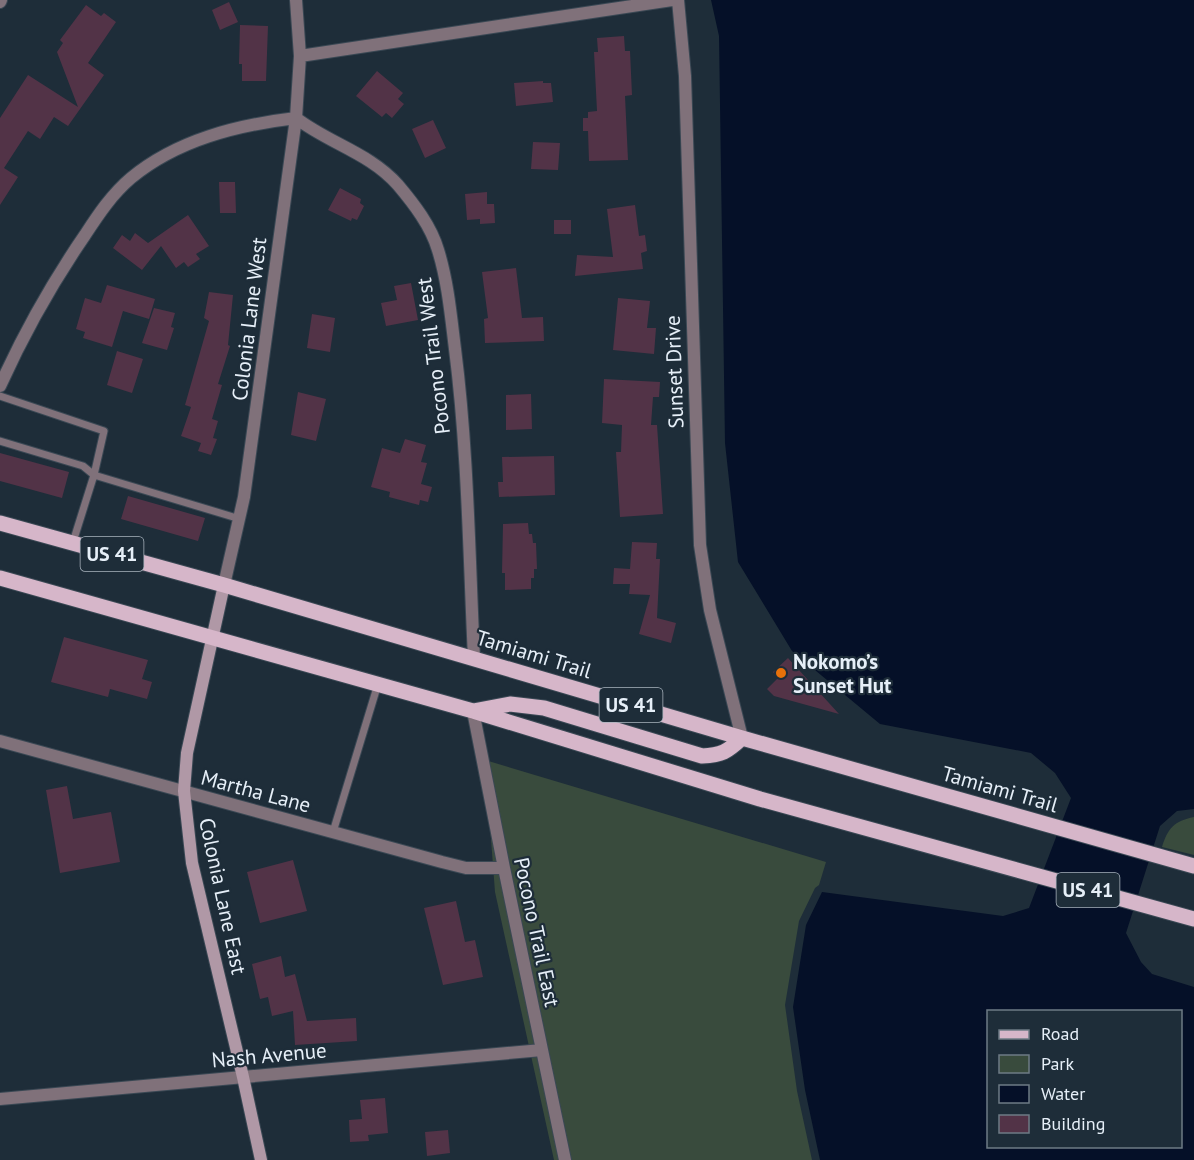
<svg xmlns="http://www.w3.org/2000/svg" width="1194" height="1160" viewBox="0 0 1194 1160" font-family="'PT Sans',sans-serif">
  <rect width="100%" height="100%" fill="#1e2d39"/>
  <path fill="#394b3d" d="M485 760 826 862 819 885 815 888 799 921 785 1005 797 1091 812 1160H554L495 892Z
    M1194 817V855L1162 847C1168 828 1174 821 1194 817Z"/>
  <path fill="#051028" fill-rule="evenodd" d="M711 0H1194V809L1177 811 1160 826 1126 933 1141 962 1152 974 1194 987V1160H820L805 1090 793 1007 806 925 822 892 1003 916 1029 908 1071 798 1055 773 1031 753 880 724 792 651 738 562 725 443 719 36ZM988 1012H1180V1146H988Z"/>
  <path fill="#523347" d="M229 2 238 22 220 30 212 10Z
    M86 5 101 16 104 13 116 22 88 63 104 75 68 126 54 117 40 139 28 131 4 168 18 177 0 205V118L28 75 78 107 57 52 63 43 60 40Z
    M240 25 268 26 266 81H242V64H239Z
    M624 36 625 51H630L632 95 625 96 628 160 589 161 588 131H583V118H588V112L597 111 594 52H598L597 38Z
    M377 71 403 93 398 99 404 104 392 118 386 113 382 117 356 96Z
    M543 81V83H551L553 102 516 106 514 83Z
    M433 120 446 148 425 158 412 129Z
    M533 142 560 143 558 170 531 169Z
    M219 182H235L236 213H220Z
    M340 188 361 199 360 203 364 206 357 220 352 218 351 221 328 210Z
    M487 192V204H494L495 223 480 224V219L467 220 465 194Z
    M635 205 639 236 645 235 647 251 641 253 643 269 575 276 577 255 613 257 607 209Z
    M188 215 209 246 196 254 200 259 188 267 184 262 176 268 161 246 142 270 113 248 122 235 130 241 135 233 148 243Z
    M554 220H571V234H554Z
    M516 268 522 318 543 317 544 341 485 343 484 319 488 318 482 272Z
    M411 283 418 320 386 326 381 303 397 300 394 286Z
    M107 285 155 299 149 319 123 311 112 347 83 338 85 332 76 329 85 298 101 303Z
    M209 292 233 295 228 345 230 346 218 384 222 385 212 419 218 421 213 438 217 439 211 455 198 451 201 443 181 436 191 407 185 405 209 321 204 318Z
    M618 298 650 301 647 328H656L654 354 613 350Z
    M154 308 175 313 171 327 174 328 167 350 142 343Z
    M312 314 335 318 330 352 307 348Z
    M117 351 143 359 132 393 107 385Z
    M604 379 660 382 659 397H653L651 425H657L663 514 620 517 616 452H621L622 425 602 423Z
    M298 392 326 399 316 441 291 435Z
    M531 394 532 429 506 430V395Z
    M405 439 426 445 421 462 427 463 421 484 432 487 428 502 420 500 419 505 389 497 390 492 371 487 382 448 400 453Z
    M0 453 69 472 62 498 0 481Z
    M554 456 555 495 499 497 498 482H503L502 457Z
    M128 496 205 518 198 541 121 519Z
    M528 523 529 534H532L533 543H536L537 569H534V578H531V589L505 590V573H502L503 524Z
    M632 542 657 543 656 559H660L657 618 676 623 671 643 639 634 650 595 629 594 630 584H613L614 568 630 569Z
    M64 637 148 660 142 679 152 682 147 699 110 689 108 697 51 682Z
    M788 658 839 714 774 696 767 689 778 678 773 672Z
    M67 786 73 819 111 812 120 862 60 873 46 790Z
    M293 860 307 911 260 923 247 872Z
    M456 901 465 942 475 940 483 977 443 985 424 908Z
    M281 956 285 977 295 974 307 1021 356 1018 357 1041 295 1045 293 1011 272 1016 268 997 260 999 252 964Z
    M385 1098 388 1133 368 1135 369 1141 350 1142 349 1120 362 1119 360 1100Z
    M448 1130 450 1153 427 1156 425 1132Z"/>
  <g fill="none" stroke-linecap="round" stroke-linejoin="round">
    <defs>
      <path id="lane" d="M0 396 104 431 94 475 83 466 0 441
        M73 542 94 475 240 519
        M333 832 378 684"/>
      <path id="street" d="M678 0 685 76 700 545 710 610 742 738
        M0 2 1 0
        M300 56 672 0
        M0 386C24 333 52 283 85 235 98 215 112 194 131 178 177 140 237 125 296 118 328 143 370 153 398 185 414 204 431 226 438 250 448 282 451 317 455 349 468 451 469 555 474 658
        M224 585 244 497 296 118 300 56 296 0
        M473 711 504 868 565 1160
        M0 741 442 862 466 868H504
        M0 1099 542 1050"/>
      <path id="secondary" d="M224 585 187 753 184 791 192 863 243 1077 261 1160"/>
      <path id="primary" d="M0 523 224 585 742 738 1194 866
        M0 578 473 711 760 799 1194 919
        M473 711 510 704 544 708 702 756C722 755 727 752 742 738"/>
    </defs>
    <use href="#lane" stroke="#3a4854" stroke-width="9"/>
    <use href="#street" stroke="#3a4854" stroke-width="14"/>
    <use href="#secondary" stroke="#3a4854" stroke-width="14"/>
    <use href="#primary" stroke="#3a4854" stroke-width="17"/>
    <use href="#lane" stroke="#80717a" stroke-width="7"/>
    <use href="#street" stroke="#80717a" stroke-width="12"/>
    <use href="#secondary" stroke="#b098a6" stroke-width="12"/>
    <use href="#primary" stroke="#d6b6c9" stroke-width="15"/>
  </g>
  <circle fill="#e8710a" stroke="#1e2d39" stroke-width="2" cx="781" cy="673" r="6"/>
  <g text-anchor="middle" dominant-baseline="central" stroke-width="4.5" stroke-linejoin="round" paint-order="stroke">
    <g fill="#1e2d39" stroke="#aab5bf" stroke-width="1.5">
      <rect x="80.5" y="537" width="63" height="34" rx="4.5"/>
      <rect x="599.5" y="688" width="63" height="34" rx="4.5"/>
      <rect x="1056.5" y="873" width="63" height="34" rx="4.5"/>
    </g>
    <g font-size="20" font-weight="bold" fill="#e6eff8">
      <text x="112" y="554">US 41</text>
      <text x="631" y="705">US 41</text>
      <text x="1088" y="890">US 41</text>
    </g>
    <g font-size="21" fill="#e6eff8" stroke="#1e2d39">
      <text transform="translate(249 319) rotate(-83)">Colonia Lane West</text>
      <text transform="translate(433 356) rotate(-97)">Pocono Trail West</text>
      <text transform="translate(674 372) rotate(-92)">Sunset Drive</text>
      <text transform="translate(534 654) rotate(17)">Tamiami Trail</text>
      <text transform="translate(1000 789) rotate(16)">Tamiami Trail</text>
      <text transform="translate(256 791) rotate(15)">Martha Lane</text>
      <text transform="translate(223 896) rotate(78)">Colonia Lane East</text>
      <text transform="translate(537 932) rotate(78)">Pocono Trail East</text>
      <text transform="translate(269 1055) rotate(-5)">Nash Avenue</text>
    </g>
    <g font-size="21" font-weight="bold" fill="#e6eff8" stroke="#1e2d39" text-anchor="start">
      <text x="793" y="661">Nokomo’s<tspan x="793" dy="24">Sunset Hut</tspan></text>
    </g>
  </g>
  <rect x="987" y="1010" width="195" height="138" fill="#1e2d39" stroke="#6e7b85" stroke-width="1.5"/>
  <rect x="999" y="1030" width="30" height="9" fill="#d6b6c9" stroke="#6e7b85" stroke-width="1.5"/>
  <text x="1041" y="1040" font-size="18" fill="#e6eff8">Road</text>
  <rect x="999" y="1055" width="30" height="18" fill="#394b3d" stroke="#6e7b85" stroke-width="1.5"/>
  <text x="1041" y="1070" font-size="18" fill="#e6eff8">Park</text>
  <rect x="999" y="1085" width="30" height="18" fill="#051028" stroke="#6e7b85" stroke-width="1.5"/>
  <text x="1041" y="1100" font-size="18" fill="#e6eff8">Water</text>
  <rect x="999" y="1115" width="30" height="18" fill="#523347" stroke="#6e7b85" stroke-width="1.5"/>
  <text x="1041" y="1130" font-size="18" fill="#e6eff8">Building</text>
</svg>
